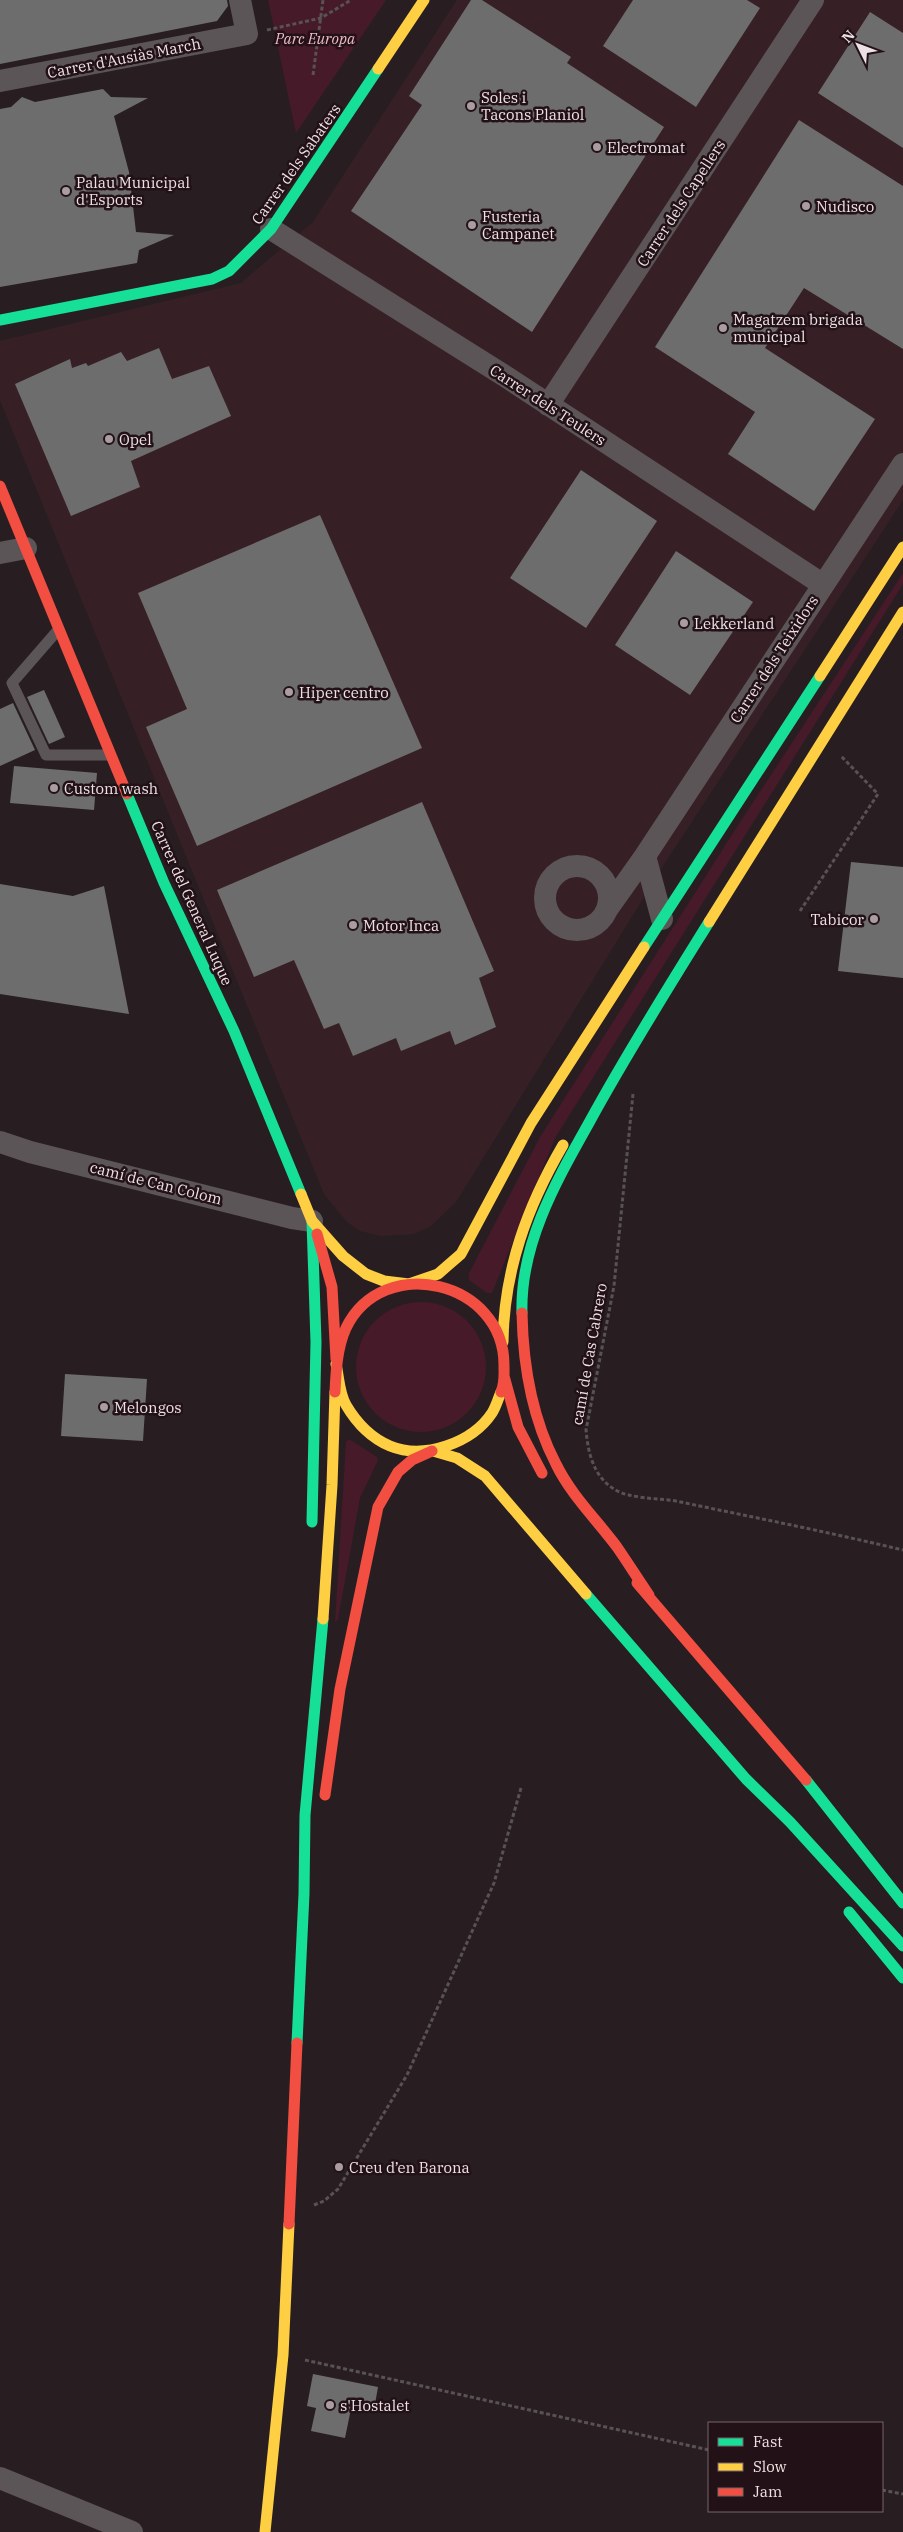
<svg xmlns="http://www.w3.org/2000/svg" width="903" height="2532" viewBox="0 0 903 2532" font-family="'IBM Plex Serif',serif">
  <rect width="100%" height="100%" fill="#281e21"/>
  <path fill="#362025" d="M457 0H903V500L668 858 456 1202 431 1226 414 1234 381 1236 360 1231 347 1222 324 1194 0 400V341L241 283 313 222Z"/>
  <path fill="#461a28" d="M268 0H386L296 133Z
    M903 573V584L555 1138 492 1293H487L469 1280V1273L540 1137 733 833Z
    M356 1367a65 65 0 1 1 130 0a65 65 0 1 1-130 0Z
    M349 1439 377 1457 378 1460 360 1498 338 1619 335 1622 346 1442Z"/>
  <path fill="#6d6d6d" d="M0 0H227L228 6 217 21 0 64Z
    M471 0H482L571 57 567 63 664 127 532 332 351 211 422 105 409 96Z
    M633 0H747L760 8 696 107 603 46Z
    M870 12 903 33V148L818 93Z
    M103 89 111 97 148 98 114 116 129 172 136 232 174 235 139 250 137 263 0 287V109L11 107 22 97 35 102Z
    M799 120 903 186V349L804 288 765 348 875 419 814 511 728 454 755 412 655 347Z
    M159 348 172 379 209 366 231 416 131 461 140 487 71 516 15 384 70 359 72 368 86 363 88 366 121 352 127 361Z
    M581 470 657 521 586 628 510 578Z
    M320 515 422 748 197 846 146 727 187 709 138 593Z
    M676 551 753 602 690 695 615 645Z
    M44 690 65 737 49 744 27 697Z
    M13 703 35 750 0 766V709Z
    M14 766 97 773 94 810 10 803Z
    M422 802 494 971 479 978 496 1027 455 1045 450 1031 401 1051 396 1038 353 1056 339 1023 324 1029 294 960 254 977 217 890Z
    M851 862 903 867V978L838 971Z
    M0 884 73 896 104 886 129 1014 0 994Z
    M65 1374 147 1379 143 1441 61 1436Z
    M313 2374 378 2387 375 2404 353 2399 345 2438 311 2431 316 2408 307 2406Z"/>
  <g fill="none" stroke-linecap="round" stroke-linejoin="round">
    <path stroke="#585253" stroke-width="3" stroke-dasharray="4 2.5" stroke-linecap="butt" d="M267 30 321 18 351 0
      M313 75 323 0
      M800 911 878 794 840 755
      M633 1094 614 1286 586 1430C588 1452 593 1476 614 1489 629 1499 658 1498 676 1501 752 1517 828 1532 903 1550
      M314 2205 324 2201 338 2189 407 2075 494 1883 521 1788
      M305 2360 709 2450
      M882 2490 903 2494"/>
    <path stroke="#5b5557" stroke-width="11" d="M58 630 12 683 46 755H110"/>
    <path stroke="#5b5557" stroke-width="22" d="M0 81 247 34 240 0
      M271 229 508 378 822 584
      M548 405 813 0
      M0 553 26 548
      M645 856 662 919
      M545 898a32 32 0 1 1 64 0a32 32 0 1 1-64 0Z
      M606 911 645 856 903 464
      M0 1142 30 1152 292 1218 312 1221
      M0 2478 132 2532"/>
    <path stroke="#16e098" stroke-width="11" d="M0 320 212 279 229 271 271 229 378 69
      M127 794 164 883 234 1031 301 1194
      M644 947 820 676
      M312 1221 316 1342 312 1522
      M522 1313C520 1243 557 1180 590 1121 627 1053 668 988 709 922
      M586 1594 746 1779 790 1822 903 1946
      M806 1780 903 1903
      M849 1912 903 1978
      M297 2043 304 1894 305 1815 323 1619"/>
    <path stroke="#ffcf43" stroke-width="11" d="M378 69 424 0
      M820 676 903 547
      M709 922 903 612
      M301 1194 312 1221 343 1256 366 1274 384 1281 409 1284
      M409 1284 438 1274 461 1254 531 1123 644 947
      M503 1342C504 1270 527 1207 563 1145
      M336 1364C339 1377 339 1393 346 1405 356 1422 371 1438 390 1446 424 1460 472 1443 492 1413 496 1407 498 1399 501 1392
      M433 1451 457 1458 485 1476 586 1594
      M323 1619 332 1485 335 1392
      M265 2532 283 2355 289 2224"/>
    <path stroke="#f24e42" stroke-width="11" d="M0 486 127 794
      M317 1234 332 1287 336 1359
      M522 1313C523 1364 532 1418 556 1464 571 1495 597 1520 617 1547 628 1563 638 1579 649 1595
      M504 1376 518 1427 542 1473
      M335 1392C336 1371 337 1348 346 1328 383 1252 505 1281 504 1366 504 1375 505 1383 501 1392
      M637 1583 806 1780
      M325 1795 340 1689 378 1507 398 1472 412 1460 432 1451
      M289 2224 297 2043"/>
  </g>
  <g fill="#a99da0" stroke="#221116" stroke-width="2">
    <circle cx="471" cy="106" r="5"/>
    <circle cx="597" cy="147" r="5"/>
    <circle cx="66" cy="191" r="5"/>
    <circle cx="806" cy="206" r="5"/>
    <circle cx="472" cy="225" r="5"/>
    <circle cx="723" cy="328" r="5"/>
    <circle cx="109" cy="439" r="5"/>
    <circle cx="684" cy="623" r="5"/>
    <circle cx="289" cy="692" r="5"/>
    <circle cx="54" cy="788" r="5"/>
    <circle cx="874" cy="919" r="5"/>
    <circle cx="353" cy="925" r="5"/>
    <circle cx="104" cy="1407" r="5"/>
    <circle cx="339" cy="2167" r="5"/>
    <circle cx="330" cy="2405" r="5"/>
  </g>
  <g text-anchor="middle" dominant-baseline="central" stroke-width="5" stroke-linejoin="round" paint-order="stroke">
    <g font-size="15" font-style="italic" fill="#efbbc7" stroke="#221116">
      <text x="315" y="38">Parc Europa</text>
    </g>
    <g font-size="15" fill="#eee1e4" stroke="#221116">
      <text transform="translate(124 58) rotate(-11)">Carrer d'Ausiàs March</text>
      <text transform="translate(296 164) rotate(-55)">Carrer dels Sabaters</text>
      <text transform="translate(681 203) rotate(-57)">Carrer dels Capellers</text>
      <text transform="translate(548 405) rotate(33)">Carrer dels Teulers</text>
      <text transform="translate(774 659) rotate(-57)">Carrer dels Teixidors</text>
      <text transform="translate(192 903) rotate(66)">Carrer del General Luque</text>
      <text transform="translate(156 1183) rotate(14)">camí de Can Colom</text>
      <text transform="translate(589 1354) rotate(-80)">camí de Cas Cabrero</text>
    </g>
    <g font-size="15" fill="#eee1e4" stroke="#221116" text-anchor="start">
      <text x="481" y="97">Soles i<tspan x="481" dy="17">Tacons Planiol</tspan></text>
      <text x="607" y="147">Electromat</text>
      <text x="76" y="182">Palau Municipal<tspan x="76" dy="17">d'Esports</tspan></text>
      <text x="816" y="206">Nudisco</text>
      <text x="482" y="216">Fusteria<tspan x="482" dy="17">Campanet</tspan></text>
      <text x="733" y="319">Magatzem brigada<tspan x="733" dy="17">municipal</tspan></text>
      <text x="119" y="439">Opel</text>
      <text x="694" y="623">Lekkerland</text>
      <text x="299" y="692">Hiper centro</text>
      <text x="64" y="788">Custom wash</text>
      <text x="864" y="919" text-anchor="end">Tabicor</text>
      <text x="363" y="925">Motor Inca</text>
      <text x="114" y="1407">Melongos</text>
      <text x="349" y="2167">Creu d’en Barona</text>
      <text x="340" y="2405">s'Hostalet</text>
    </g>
  </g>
  <rect x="708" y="2422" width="175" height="90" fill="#221116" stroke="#746468"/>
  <rect x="718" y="2438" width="25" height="8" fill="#16e098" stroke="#746468"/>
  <text x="753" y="2447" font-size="15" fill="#eee1e4">Fast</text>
  <rect x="718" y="2463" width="25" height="8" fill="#ffcf43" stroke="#746468"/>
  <text x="753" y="2472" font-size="15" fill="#eee1e4">Slow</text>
  <rect x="718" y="2488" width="25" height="8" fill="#f24e42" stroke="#746468"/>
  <text x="753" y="2497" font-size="15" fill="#eee1e4">Jam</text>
  <g transform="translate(858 45) rotate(312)" stroke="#221116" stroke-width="4" paint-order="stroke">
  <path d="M0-4L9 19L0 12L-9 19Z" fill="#eee1e4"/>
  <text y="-8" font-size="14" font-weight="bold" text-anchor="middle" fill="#eee1e4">N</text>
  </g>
</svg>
